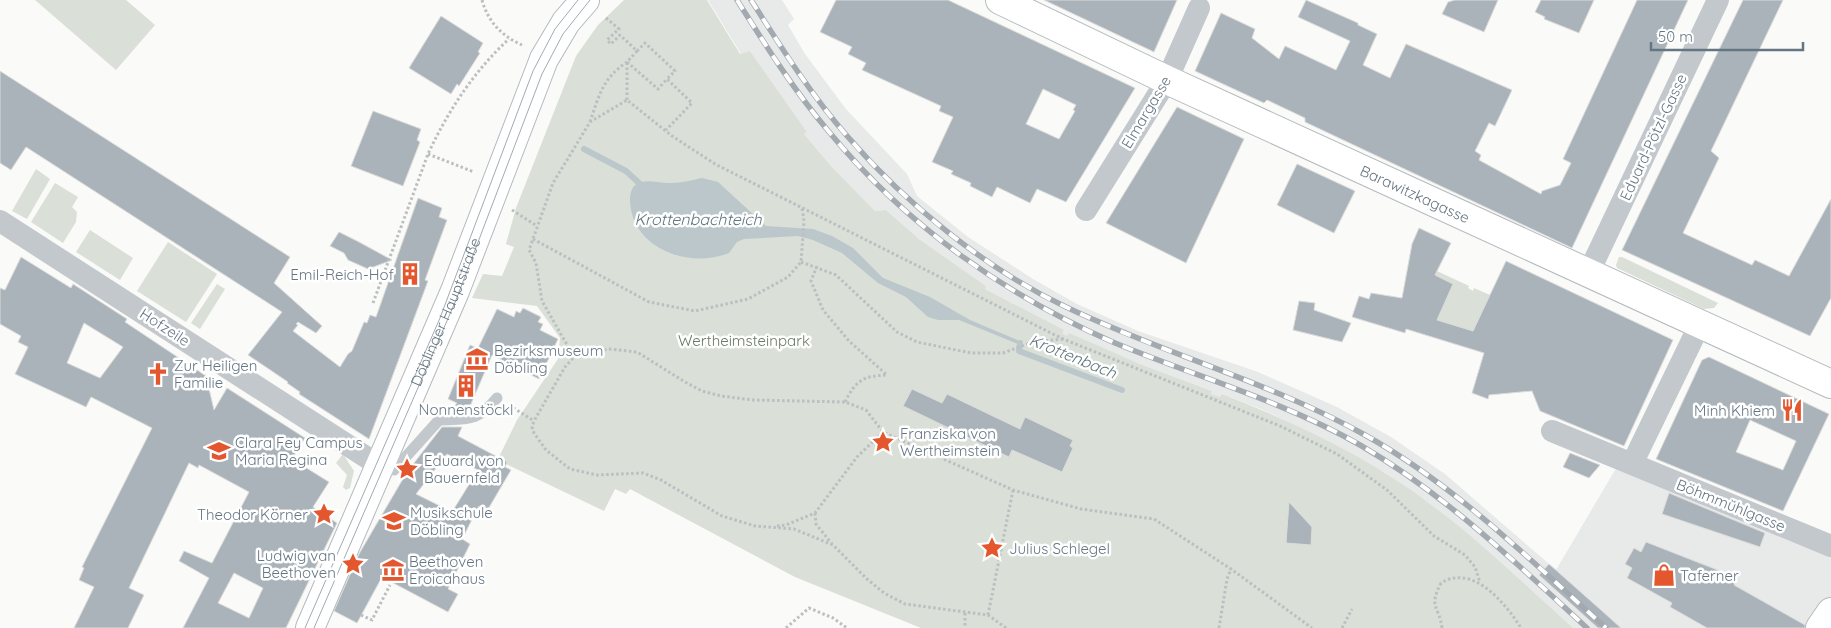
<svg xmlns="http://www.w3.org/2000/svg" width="1831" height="628" viewBox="0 0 1831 628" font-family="Quicksand,sans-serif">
  <rect width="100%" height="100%" fill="#fafaf8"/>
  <path fill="#e8e9e9" d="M708 0H782L794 19 788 25 805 54 846 109 907 174 917 196 968 237 1033 279 1077 304 1138 331 1258 372 1337 407 1391 437 1445 474 1556 570 1615 470 1632 464 1831 546V612L1821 628H1621L1568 581 1558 593 1598 628H1573L1467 534 1432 505 1387 474 1328 441 1261 409 1222 394 1220 397 1211 394 1212 391 1140 364 1069 334 1067 336 1062 333 1063 330 985 289 986 286 919 239 886 210 875 211 831 166 804 134 807 132 750 51 741 54Z"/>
  <path fill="#dadfd7" d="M35 0H126L155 25 116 70Z
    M624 0H707L740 54 750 51 807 132 804 134 831 166 875 211 886 210 919 239 986 286 985 289 1064 330 1062 333 1067 336 1069 333 1140 364 1212 391 1211 394 1220 397 1222 394C1296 423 1369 457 1433 506 1482 543 1527 587 1573 628H921L795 577 630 489 626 494 615 489 604 511 506 464 507 462 499 457 517 420 558 359 560 338 537 306 472 298 483 274 502 276 514 247 506 244 516 208 576 56 598 25Z
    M36 169 50 179 27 219 12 211Z
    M55 183 78 197 72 207 77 212 76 222 63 243 31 222Z
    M90 230 133 258 120 280 76 252Z
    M168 242 217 274 186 322 137 291Z
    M1619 257H1622L1718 303 1714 308 1704 309 1617 268 1616 265Z
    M1437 271 1469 286 1468 288 1473 291 1474 288 1490 295 1491 293 1518 306 1483 310 1473 331 1435 324V275Z
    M217 284 225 289 200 329 191 323Z
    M343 454 354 471 350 488 346 490 343 487 347 475 336 463Z"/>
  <path fill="#bbc7cb" d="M702 178 718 182 766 226 813 229 832 236 853 248 883 278 930 297 970 320 1022 342 1018 344 959 320H938L928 317 906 297 878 283 842 253 813 240 798 236 744 239 737 242 729 253C689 269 632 249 630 201 630 195 631 187 637 184 647 178 661 184 671 183 682 183 692 180 702 178Z"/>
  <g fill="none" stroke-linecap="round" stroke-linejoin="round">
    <path stroke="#bbc7cb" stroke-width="6" d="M584 149 626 171 639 183
      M1020 343 1019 351 1122 390"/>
  </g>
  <path fill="#aab3b9" stroke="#dcdcda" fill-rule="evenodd" d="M836 0H948L1135 88 1066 202 1037 189 1030 203 997 187 992 197 970 186 971 183 951 174 953 171 932 162 953 117 939 111 941 106 862 70 866 63 848 54 852 47 820 32ZM1043 89 1076 105 1073 110 1075 111 1059 139 1026 124Z
    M1044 0H1177L1154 52Z
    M1306 0 1358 23V25L1377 34 1363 65 1390 78 1406 44 1512 90 1495 126 1489 123 1475 151 1481 155 1479 160 1541 194 1542 191 1560 185 1571 163 1563 159 1637 0H1688L1572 248 1305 122V118L1267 100 1264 103 1195 71 1221 13 1255 29 1252 38 1279 59 1285 46 1336 70 1350 41 1298 17Z
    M1455 0H1498L1484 32 1442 14 1448 2Z
    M1541 0H1594L1579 33 1544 19 1545 17 1535 12Z
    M1743 0H1783L1711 151 1719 158 1683 233 1752 265 1755 260 1789 276 1831 199V298L1810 336 1622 250Z
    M441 16 483 43 478 52 480 53 459 86 457 84 451 94 409 68Z
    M0 71 290 257 274 283 322 326 316 333 298 322 296 324 298 325 293 331 340 367 348 354 352 351 364 322 367 323 370 315 376 317 418 198 442 208 439 217 447 220 425 280 428 281 369 439 299 394 300 392 287 383 288 382 248 355 282 312 26 147 11 170 0 163Z
    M1177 107 1244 139 1186 263 1106 223Z
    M373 111 421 129 417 140 420 142 403 186 351 166Z
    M1297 164 1355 191 1334 233 1277 205Z
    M1419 228 1451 243 1435 275 1453 284 1437 320 1473 331 1506 261 1673 340 1624 446 1540 411 1532 391 1489 395 1488 399 1472 393 1484 353 1406 329 1405 333 1352 317 1359 296 1369 299 1371 293 1402 298 1412 244Z
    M339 232 359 242 392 260 368 269 348 260 344 253 330 246Z
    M21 257 71 288 73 284 127 319 125 322 206 376 214 410 227 388 305 438 292 459 329 482 313 507 337 523 286 628H183L209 578 179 561 184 551 212 563 249 492 199 465 198 468 189 463 129 588 144 595 128 628H74L94 587 79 580 84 568 82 567 152 428 91 397 86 407 15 374 28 347 18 342 21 336 0 324V288L5 290ZM84 323 123 347 100 378 67 363ZM234 573 263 588 249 618 218 603Z
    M1299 301 1315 303 1314 310 1351 323 1342 342 1293 330Z
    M523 308 541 317 538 322 543 324 540 330 558 339 539 379 492 355 468 411 450 412 457 403 448 399 470 345 488 353 478 348 497 309 514 317 516 311 520 313Z
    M1709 357 1829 414 1783 511 1656 459 1702 360ZM1750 420 1796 441 1783 470 1736 452Z
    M912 389 942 403 947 394 1020 429 1025 417 1073 440 1070 446 1073 448 1062 472 1012 450 1009 457 903 406Z
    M442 427H462L458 436 507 462 505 467 511 470 487 511 479 506 462 539 470 544 448 589 458 594 448 612 382 577 357 623 334 611 359 554 407 472ZM447 454 478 470 452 512 416 494Z
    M1570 453 1600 465 1589 478 1563 467Z
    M1669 493 1765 533 1760 547 1662 514Z
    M1289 502 1312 527 1311 545 1286 543Z
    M1646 542 1738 578 1734 585 1805 625V628H1707L1670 607 1672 603 1627 578 1632 568 1625 564 1634 548 1641 552Z
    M1549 564 1601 610 1621 628H1598L1539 575Z"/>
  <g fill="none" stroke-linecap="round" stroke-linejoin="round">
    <defs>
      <g id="secondary">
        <path id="s1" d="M1000 0 1167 80 1831 384"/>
        <path id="s2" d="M310 628 455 291 544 59 566 22 585 0"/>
        <path d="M1820 628 1831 612"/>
      </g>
    </defs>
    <use href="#secondary" stroke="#b3babf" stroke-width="30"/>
    <path stroke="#bbbfc2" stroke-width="3" stroke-dasharray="2.5 2.5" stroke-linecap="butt" d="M482 0C488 22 502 36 522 45
      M606 18 619 29 607 40 611 44 620 35 637 51 627 62 658 89 667 79 692 103 666 130
      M637 51 645 43 675 71 667 79
      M627 100V63
      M590 122C599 95 603 78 627 62
      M428 154 474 172
      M512 210 537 226
      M533 239 649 302 695 311 748 299 788 277 801 262 804 221 802 207
      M801 262 836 275 897 332 917 342 971 353H1003L1033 342 1063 339
      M817 266 811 281 823 310 849 341 887 375
      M373 303 428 154C448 111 474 71 509 39
      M574 357 542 301 536 263 529 250 553 183 590 122 627 100 672 136 715 164 1063 339 1280 426 1337 454 1387 490 1434 536 1465 555 1475 567 1479 579 1477 582
      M845 402C856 380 863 376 887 375
      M509 405 534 421
      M815 513 816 524 832 544
      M777 526 786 525 815 513 857 457 883 432
      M965 613V628
      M361 615 372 620 390 585
      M988 615 1013 490
      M786 628 809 608 833 618 847 628
      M1006 628 988 615 905 604 884 593 867 579 833 545 794 529 755 526 722 516 661 480 643 473 597 475 570 469 546 450 534 433 532 427 534 421 565 367 574 357 609 349 637 352 685 382 702 391 721 396 753 400 845 402 866 410 883 432 1013 490 1081 509 1154 519 1231 569 1312 628
      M1219 628 1227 579 1231 569
      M1342 628 1352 609
      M1442 628C1439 605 1428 608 1441 583 1473 563 1506 604 1521 628"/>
    <path stroke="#c3c8cc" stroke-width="11" d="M380 466 394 470 439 420C468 419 477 422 497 398"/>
    <path stroke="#c3c8cc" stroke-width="22" d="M1086 210 1167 80 1199 8
      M0 221 380 466
      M1588 274 1718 0
      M1552 431 1831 546
      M1632 464 1699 326"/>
    <use href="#secondary" stroke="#fff" stroke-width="28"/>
    <path stroke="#a2aab0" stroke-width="1" d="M305 628 440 318 533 71 555 29 578 0
      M314 628 456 300 542 74 563 34 590 0"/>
    <defs>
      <path id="rail" d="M737 0C766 46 795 92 830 133 906 225 1006 296 1115 343 1197 377 1283 401 1360 445 1446 495 1515 562 1587 628
        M751 0C781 47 811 95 848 137 906 204 986 269 1066 307 1164 354 1270 382 1365 435 1456 486 1529 559 1606 628"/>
    </defs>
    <use href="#rail" stroke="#a2aab0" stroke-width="5.5"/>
    <use href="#rail" stroke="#fff" stroke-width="4" stroke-dasharray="11" stroke-linecap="butt"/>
  </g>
  <defs>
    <symbol id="building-bare" viewBox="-9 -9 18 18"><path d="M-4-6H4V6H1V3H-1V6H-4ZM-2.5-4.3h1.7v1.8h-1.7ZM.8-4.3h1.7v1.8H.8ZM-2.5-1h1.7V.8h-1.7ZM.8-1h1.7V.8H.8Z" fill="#e4572e" stroke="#fff" stroke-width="2.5" paint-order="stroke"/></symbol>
    <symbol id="museum-bare" viewBox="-9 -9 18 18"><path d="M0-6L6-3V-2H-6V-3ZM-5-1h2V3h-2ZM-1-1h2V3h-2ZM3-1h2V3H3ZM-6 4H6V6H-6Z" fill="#e4572e" stroke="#fff" stroke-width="2.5" paint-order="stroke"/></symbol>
    <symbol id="church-bare" viewBox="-9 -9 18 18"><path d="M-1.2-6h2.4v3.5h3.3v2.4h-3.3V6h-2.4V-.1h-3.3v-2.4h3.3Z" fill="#e4572e" stroke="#fff" stroke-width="2.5" paint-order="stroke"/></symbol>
    <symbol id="restaurant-bare" viewBox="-9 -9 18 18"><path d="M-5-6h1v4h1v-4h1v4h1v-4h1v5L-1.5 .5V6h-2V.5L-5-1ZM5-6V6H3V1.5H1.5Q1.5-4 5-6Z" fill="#e4572e" stroke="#fff" stroke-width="2.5" paint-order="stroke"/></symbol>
    <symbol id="sight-bare" viewBox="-9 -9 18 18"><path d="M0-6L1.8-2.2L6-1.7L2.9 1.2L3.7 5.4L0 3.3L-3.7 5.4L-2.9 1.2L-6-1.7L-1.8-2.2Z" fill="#e4572e" stroke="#fff" stroke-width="2.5" paint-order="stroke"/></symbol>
    <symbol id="school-bare" viewBox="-9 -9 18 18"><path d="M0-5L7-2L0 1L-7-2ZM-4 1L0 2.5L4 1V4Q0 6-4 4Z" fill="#e4572e" stroke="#fff" stroke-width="2.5" paint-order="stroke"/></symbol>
    <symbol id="shop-bare" viewBox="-9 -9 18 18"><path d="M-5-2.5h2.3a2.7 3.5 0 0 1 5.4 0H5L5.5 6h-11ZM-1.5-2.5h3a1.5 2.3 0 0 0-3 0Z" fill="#e4572e" stroke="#fff" stroke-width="2.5" paint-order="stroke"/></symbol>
  </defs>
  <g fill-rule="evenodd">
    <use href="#building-bare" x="394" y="258" width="32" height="32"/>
    <use href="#museum-bare" x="461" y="343" width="32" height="32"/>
    <use href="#church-bare" x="142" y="358" width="32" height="32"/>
    <use href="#building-bare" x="450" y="370" width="32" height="32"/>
    <use href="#restaurant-bare" x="1776" y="394" width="32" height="32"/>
    <use href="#sight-bare" x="867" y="426" width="32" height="32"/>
    <use href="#school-bare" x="203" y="435" width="32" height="32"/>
    <use href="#sight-bare" x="391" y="453" width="32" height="32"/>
    <use href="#sight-bare" x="308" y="498" width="32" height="32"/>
    <use href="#school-bare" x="378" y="505" width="32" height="32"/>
    <use href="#sight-bare" x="976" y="532" width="32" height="32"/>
    <use href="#sight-bare" x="337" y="548" width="32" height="32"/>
    <use href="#museum-bare" x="377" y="554" width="32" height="32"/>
    <use href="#shop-bare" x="1648" y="559" width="32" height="32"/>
  </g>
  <g text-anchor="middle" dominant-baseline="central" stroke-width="5" stroke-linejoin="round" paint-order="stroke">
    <g font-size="15" fill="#657683" stroke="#fff">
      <text transform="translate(1146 112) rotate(-59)">Elmargasse</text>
      <text transform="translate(1653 137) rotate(-65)">Eduard-Pötzl-Gasse</text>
      <text stroke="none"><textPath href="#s1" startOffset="458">Barawitzkagasse</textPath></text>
      <text stroke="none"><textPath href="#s2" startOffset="344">Döblinger Hauptstraße</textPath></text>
      <text transform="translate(165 327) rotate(33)">Hofzeile</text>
      <text transform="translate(1731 505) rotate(22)">Böhmmühlgasse</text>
    </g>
    <g font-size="15" fill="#657683" stroke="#fff" text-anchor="start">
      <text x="394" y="274" text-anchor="end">Emil-Reich-Hof</text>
      <text x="494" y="350">Bezirksmuseum<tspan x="494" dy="17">Döbling</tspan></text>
      <text x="174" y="365">Zur Heiligen<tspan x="174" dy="17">Familie</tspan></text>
      <text x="466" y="409" text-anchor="middle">Nonnenstöckl</text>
      <text x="1775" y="410" text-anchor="end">Minh Khiem</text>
      <text x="900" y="433">Franziska von<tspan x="900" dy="17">Wertheimstein</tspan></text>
      <text x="235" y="442">Clara Fey Campus<tspan x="235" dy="17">Maria Regina</tspan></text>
      <text x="424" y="460">Eduard von<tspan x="424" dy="17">Bauernfeld</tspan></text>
      <text x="410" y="512">Musikschule<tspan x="410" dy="17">Döbling</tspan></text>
      <text x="308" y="514" text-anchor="end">Theodor Körner</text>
      <text x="1009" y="548">Julius Schlegel</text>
      <text x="336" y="555" text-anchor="end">Ludwig van<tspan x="336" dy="17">Beethoven</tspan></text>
      <text x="409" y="561">Beethoven<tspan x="409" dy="17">Eroicahaus</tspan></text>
      <text x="1680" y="575">Taferner</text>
    </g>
    <g font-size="15" fill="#687a64" stroke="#fff">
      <text x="744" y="340">Wertheimsteinpark</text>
    </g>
    <g font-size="16" font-style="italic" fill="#60757c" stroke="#fff">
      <text x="698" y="219">Krottenbachteich</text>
      <text transform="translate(1073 356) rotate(22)">Krottenbach</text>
    </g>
  </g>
  <path d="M1651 42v8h152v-8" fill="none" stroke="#657683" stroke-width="2.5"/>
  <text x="1658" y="42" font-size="15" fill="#657683" stroke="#ffffff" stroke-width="4" paint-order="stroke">50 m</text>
</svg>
